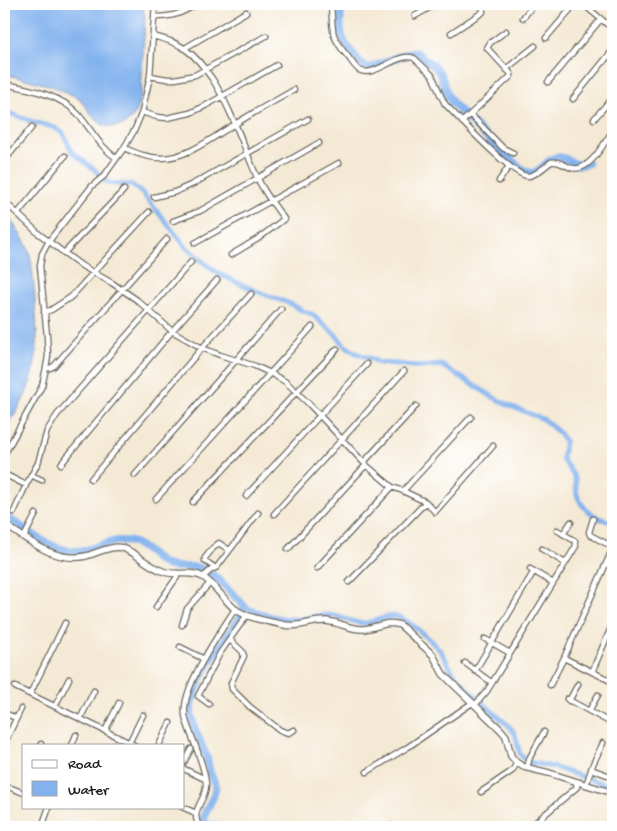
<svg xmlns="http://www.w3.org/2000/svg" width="617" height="831" viewBox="0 0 617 831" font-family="'Gochi Hand',sans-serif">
  <rect width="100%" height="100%" fill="#fff"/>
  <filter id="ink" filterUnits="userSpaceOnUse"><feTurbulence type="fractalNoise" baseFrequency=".02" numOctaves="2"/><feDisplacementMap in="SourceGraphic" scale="10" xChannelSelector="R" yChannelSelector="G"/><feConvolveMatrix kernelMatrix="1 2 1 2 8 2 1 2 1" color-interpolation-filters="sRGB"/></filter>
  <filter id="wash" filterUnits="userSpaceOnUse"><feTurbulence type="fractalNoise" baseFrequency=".0096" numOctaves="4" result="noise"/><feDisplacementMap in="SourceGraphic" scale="20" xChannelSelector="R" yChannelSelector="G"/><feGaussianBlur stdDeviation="1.12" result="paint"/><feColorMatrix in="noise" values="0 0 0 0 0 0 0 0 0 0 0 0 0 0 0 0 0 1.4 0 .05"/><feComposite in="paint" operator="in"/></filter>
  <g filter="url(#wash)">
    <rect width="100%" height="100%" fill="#f4e9d4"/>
    <path fill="#83b3ee" stroke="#506885" d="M4 4H141L145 16 141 94 137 111 132 118 124 125 113 127 103 125 94 118 79 98 52 86 4 74Z
      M4 213C12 220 28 244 30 255 33 270 34 286 35 301 36 320 39 343 35 362 32 382 20 414 4 427Z"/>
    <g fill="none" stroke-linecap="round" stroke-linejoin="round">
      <path stroke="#83b3ee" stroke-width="5" d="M4 113 12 114 36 123 53 127 63 133 72 152 96 171 108 183 132 185 143 194 187 248 203 262 219 274 256 291 291 304 303 311 312 314 336 335 345 346 358 354 370 358 379 363 397 364 421 367 441 365 493 397 510 406 543 419 558 432 565 441 562 459C566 465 572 472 575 479 576 484 576 490 577 495 583 511 597 519 613 522
        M245 607C263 613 282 621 301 619 310 618 319 615 327 615 340 615 352 624 365 623 375 622 388 614 398 617 408 619 436 645 442 653 449 664 451 672 461 682 476 697 493 712 509 726L515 734 520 754 524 759 529 762 553 767 613 787"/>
      <path stroke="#83b3ee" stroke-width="8" d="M339 4C343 15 338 25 342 36 345 45 360 66 370 68L403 55 411 52 417 53 435 67 441 75 447 95 453 104C464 115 521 174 532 173 541 172 548 157 559 157 570 158 574 169 588 163
        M4 515C27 530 56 557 86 550 98 547 110 540 123 541 140 541 148 554 162 563 173 570 187 565 199 568 215 572 234 596 245 607L239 619 210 661 200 679 191 704V713L194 727 207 758 210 773 216 786 213 797 203 817 206 824 220 827"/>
    </g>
  </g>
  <g filter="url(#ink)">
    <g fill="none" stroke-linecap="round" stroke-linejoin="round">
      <defs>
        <path id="minor" d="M330 4C333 14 331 25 334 35 337 43 343 51 349 58 352 62 355 67 359 70 374 79 398 51 414 58L432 75 441 96 445 104C458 117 513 177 528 176 536 176 545 166 551 162 560 160 564 166 572 168 589 173 605 142 613 130
          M583 4 613 29
          M415 16 436 4
          M155 17C175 17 181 13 197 4
          M523 18 534 4
          M451 33 483 12V8L481 4
          M153 36C164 39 176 42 185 49 197 57 205 69 213 80 232 111 243 145 257 177 264 193 275 206 284 219L259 238 231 255
          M546 38 575 4
          M185 48 246 12
          M506 69 535 46
          M150 76 167 79H175L195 75 266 36
          M548 82 601 19
          M4 84C27 88 61 95 78 114 92 130 98 145 116 158
          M573 99 613 50
          M142 112 157 117 167 118 190 113 205 106 277 65
          M470 114 500 145 503 148 513 153
          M594 119 613 97
          M462 122 511 76V74L487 48 490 43 506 31
          M124 148C136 153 147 158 161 158 189 158 214 136 237 123 256 111 275 101 294 90
          M4 161 32 127
          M499 181 509 166
          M154 197 175 192 193 184 308 119
          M4 201 38 233 59 249 82 266 112 283 137 300 172 331 202 348 220 355 255 366 270 373 286 382 309 404 366 465 392 487 403 491 426 502 435 512 493 446
          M18 213 65 156
          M173 221 200 211 319 143
          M195 243 339 163
          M64 253 124 190
          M44 312 51 310 71 297 149 212
          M46 368H50L54 366 167 239
          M4 455 42 386 46 368 48 356 47 336 40 266 42 254 49 241 92 186 104 176 124 148 135 129 142 112 150 76 155 4
          M364 462 416 406
          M61 464 172 331 217 280
          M4 474 26 485
          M31 475 42 480
          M135 475 281 309
          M91 479 202 348 251 294
          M403 491 471 417
          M246 496 367 364
          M156 499 312 327
          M193 502 337 349
          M14 512 26 485 38 463 47 431 57 415 191 262
          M274 514 404 371
          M593 519 589 532 590 535 613 547
          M563 534 571 522
          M24 537 36 514
          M288 549 366 465
          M542 549 565 563
          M214 567 205 561V558L213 548 219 543 229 550
          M317 568 392 487
          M530 569 553 583
          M203 577 211 570 217 567 258 513
          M349 582 426 502
          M156 607 177 577V573
          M182 625 187 609 210 583
          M485 639 510 653
          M230 640 242 651 244 656 231 683 232 689 250 707 280 730 288 733 294 730
          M180 647 204 659
          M564 658 613 682
          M465 663 491 682
          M475 671 534 571
          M592 672 613 623
          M550 685 564 658 613 548
          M15 687 134 745
          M30 694 65 623
          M567 699 613 724
          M569 701 578 684
          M209 704 198 696 220 653 247 615
          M475 705 487 691 576 546 575 541 557 530
          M55 706 69 679
          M589 711 598 695
          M4 713 16 718
          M80 719 94 691
          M105 731 119 703
          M129 743 143 715
          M4 744 21 709
          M41 745V744
          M72 745 76 735
          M159 745 170 723
          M184 762 191 749
          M527 768 530 757 544 732
          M184 769 205 779
          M591 769 610 776
          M367 772 408 747 472 703
          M586 785 593 764 603 743
          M11 788 24 793
          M481 792 512 771 517 763
          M182 807 196 813
          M4 823 17 827
          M490 824 492 827
          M391 826 392 827
          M42 827 49 807
          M200 827C188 810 207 801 206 784 205 767 195 745 189 729 188 725 185 720 185 715 181 687 220 633 235 609
          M530 827 577 787 576 782
          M607 827 613 821"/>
        <path id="tertiary" d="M4 524C28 540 55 563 86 556 97 553 111 545 123 548 126 549 130 552 133 553 143 560 154 569 165 572 178 576 191 570 203 577 215 585 223 599 235 609 247 618 270 622 285 625 299 628 313 620 326 621 339 622 351 630 363 629 376 628 388 620 400 625L433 655 443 674 454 685 501 730 506 736 511 756 517 763 524 767 549 773 613 793"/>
      </defs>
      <use href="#minor" stroke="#68645c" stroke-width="7"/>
      <use href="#tertiary" stroke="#68645c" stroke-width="8"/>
      <use href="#minor" stroke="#fff" stroke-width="4.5"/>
      <use href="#tertiary" stroke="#fff" stroke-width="5.5"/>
    </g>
  </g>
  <rect width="617" height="831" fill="none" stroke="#fff" stroke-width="20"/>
  <rect x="22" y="744" width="162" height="65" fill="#ffffff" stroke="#a4a4a4"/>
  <rect x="32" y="760" width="25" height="8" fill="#ffffff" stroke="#a4a4a4"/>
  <text x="68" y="768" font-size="15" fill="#1c1c1c">Road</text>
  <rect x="32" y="781" width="25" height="15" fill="#83b3ee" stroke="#a4a4a4"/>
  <text x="68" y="794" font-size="15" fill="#1c1c1c">Water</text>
</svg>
